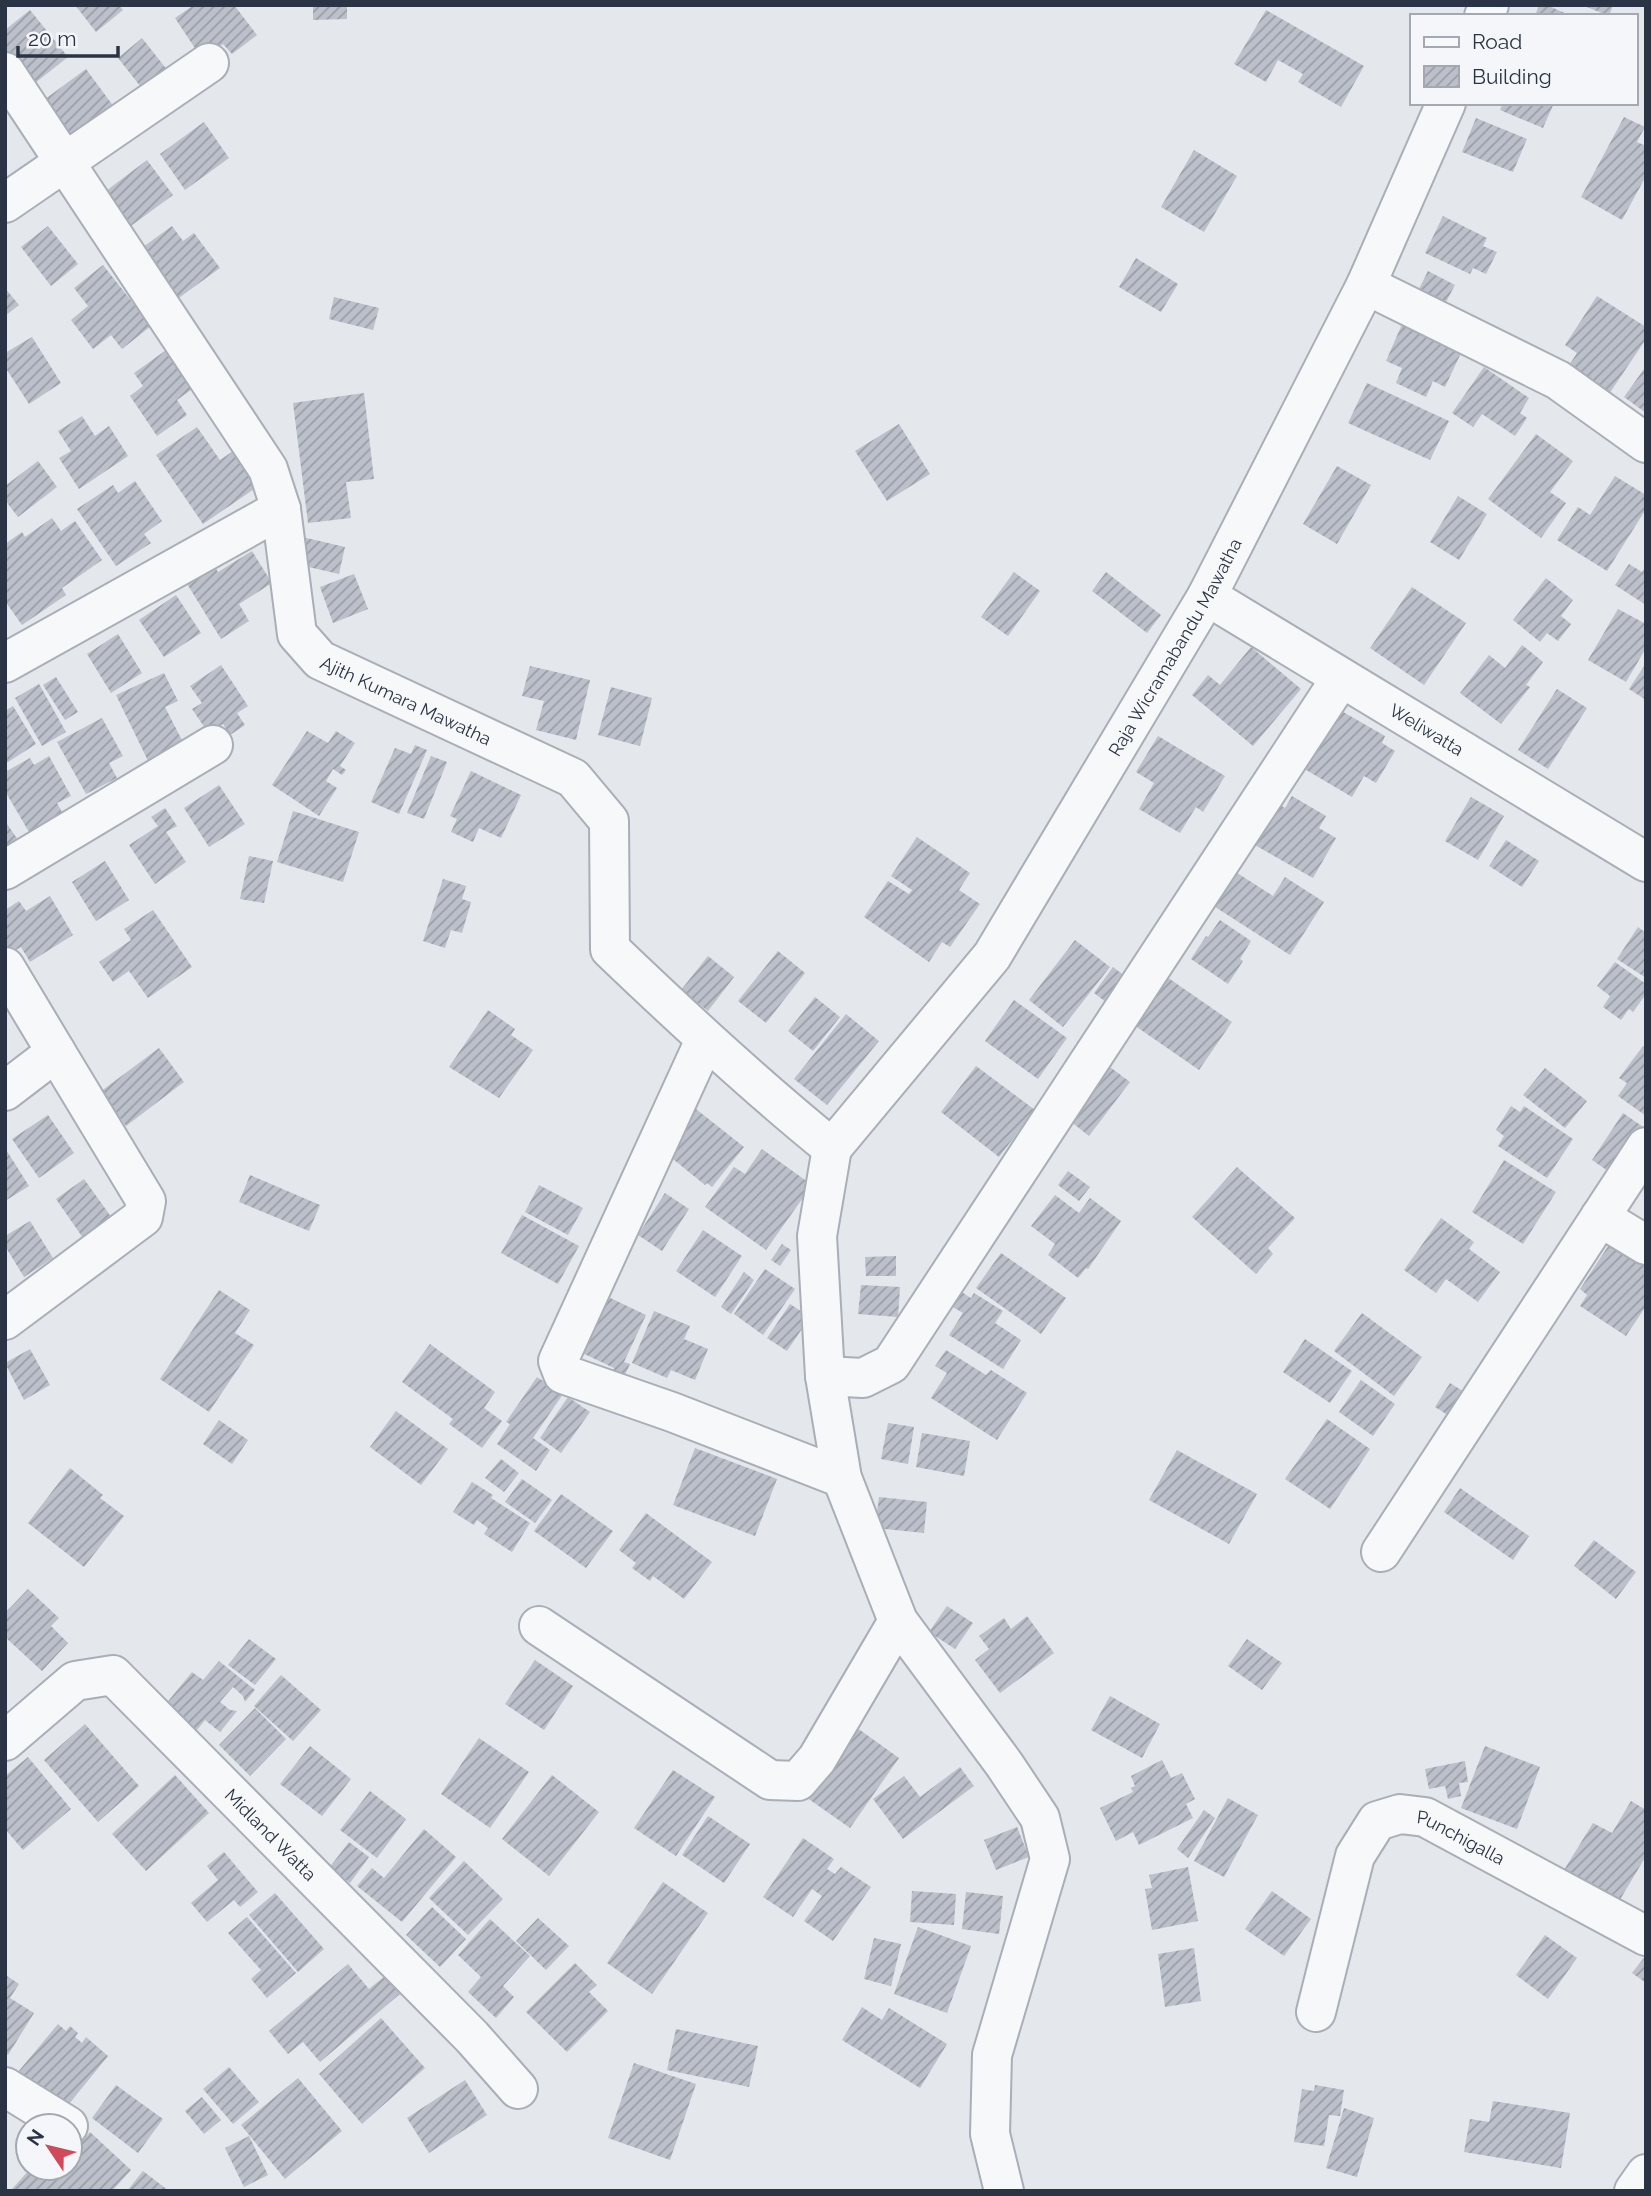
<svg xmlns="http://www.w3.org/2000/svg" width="1651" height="2196" viewBox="0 0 1651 2196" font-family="Raleway,sans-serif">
  <defs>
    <pattern id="building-hatch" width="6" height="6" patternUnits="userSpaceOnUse" patternTransform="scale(1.75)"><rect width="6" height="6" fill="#bbc0ca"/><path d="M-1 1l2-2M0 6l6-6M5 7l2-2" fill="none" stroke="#989da6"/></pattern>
  </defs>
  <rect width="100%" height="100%" fill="#e4e7ec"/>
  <path fill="url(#building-hatch)" d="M75 5H119L123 10 96 32Z
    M194 5H234L257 35 232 54 223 44 202 59 175 18Z
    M313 5H347V19L313 20Z
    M1539 5H1547L1571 16H1535Z
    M1582 5H1613L1609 16Z
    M30 10 68 57 30 87 5 56V30Z
    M1266 10 1364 66 1341 107 1298 82 1303 74 1278 60 1266 82 1234 64Z
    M142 38 172 76 148 96 118 58Z
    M86 69 117 111 72 144 41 102Z
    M1503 103H1554L1543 128 1500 110Z
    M1624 117 1645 127 1637 142 1646 146V176L1622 220 1581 197Z
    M1476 118 1527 139 1513 172 1462 152Z
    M204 122 229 158 185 190 160 154Z
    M1194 150 1237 176 1204 232 1161 207Z
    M147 160 173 195 124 231 98 197Z
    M1443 216 1487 238 1483 246 1497 252 1486 274 1473 268 1470 274 1425 253Z
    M48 226 78 264 51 286 21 247Z
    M172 226 183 241 194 233 220 268 176 300 150 265 154 262 143 247Z
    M1136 258 1178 284 1161 312 1119 287Z
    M103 265 151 326 122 349 111 335 93 349 71 320 88 306 74 288Z
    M1428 271 1455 285 1446 302 1419 289Z
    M5 288 19 305 5 316Z
    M1597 296 1646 327V339L1607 397 1566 370 1577 353 1565 345Z
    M334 297 379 308 373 330 329 319Z
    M1403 322 1463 349 1445 387 1433 381 1426 397 1396 383 1402 368 1386 361Z
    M32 337 61 383 29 404 5 367V353Z
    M169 348 195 387 177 400 187 415 157 436 130 396 143 386 134 373Z
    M1484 367 1529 398 1520 413 1527 418 1515 436 1482 414 1473 427 1452 413Z
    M1644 369 1646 370V413L1624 397Z
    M1367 383 1449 421 1430 460 1348 423Z
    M364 393 374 479 346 482 351 518 308 523 293 403Z
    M82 416 95 436 109 426 128 456 79 489 59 458 71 451 58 431Z
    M899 424 930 474 887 501 855 451Z
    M197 427 220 460 239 447 263 483 203 524 156 455Z
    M1536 434 1573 461 1550 492 1566 503 1541 538 1488 499Z
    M38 461 57 487 18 517 5 500V486Z
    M1337 466 1371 485 1337 544 1303 524Z
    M1615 476 1646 495V509L1607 571 1557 540 1578 507 1590 515Z
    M135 481 162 521 144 534 151 543 116 566 77 509 113 485 118 493Z
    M1458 496 1487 514 1459 560 1430 542Z
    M52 518 61 531 75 521 102 560 62 588 66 595 22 625 5 601V544L22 532 25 537Z
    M298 536 345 547 339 574 291 563Z
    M252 551 272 583 239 604 249 621 221 639 184 579 212 562 218 572Z
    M1629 564 1642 572 1646 566V605L1615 585Z
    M1014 572 1040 591 1008 636 981 617Z
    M1106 572 1161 615 1147 633 1092 591Z
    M354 574 368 609 333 623 320 587Z
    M1546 578 1573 600 1561 616 1571 624 1558 641 1547 633 1540 642 1513 620Z
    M1412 587 1466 623 1424 685 1370 648Z
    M176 595 201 633 164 657 139 620Z
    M1618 609 1646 624V648L1626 682 1588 660Z
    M118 634 142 673 111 693 87 654Z
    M1522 645 1543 662 1526 685 1530 687 1501 724 1460 693 1489 655 1505 668Z
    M1251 647 1301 689 1253 746 1192 695 1208 675 1220 685Z
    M1646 663V700L1629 689Z
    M221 665 248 706 237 713 245 725 230 735 223 724 209 734 192 709 202 703 190 686Z
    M530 666 590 680 576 740 536 730 544 701 522 696Z
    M164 673 178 701 165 707 187 750 151 767 116 695Z
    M56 677 78 712 65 720 43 685Z
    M39 684 66 732 42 746 15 698Z
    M611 687 652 698 640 746 598 735Z
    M1557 689 1587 708 1548 769 1518 750Z
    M1331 705 1385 736 1382 743 1395 751 1376 783 1364 776 1352 797 1296 764Z
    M13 706 36 744 5 764V711Z
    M102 718 123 756 109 763 117 778 86 794 57 742Z
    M307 731 328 743 336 731 355 743 340 766 346 770 342 775 333 769 326 781 337 788 319 816 272 785Z
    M1158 736 1225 776 1203 812 1196 807 1180 833 1139 809 1154 783 1136 772Z
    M415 745 427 750 399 814 371 802 395 748 411 754Z
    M49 756 71 796 57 803 62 812 29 832 5 791V772L30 758 34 765Z
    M431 756 447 762 424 819 407 813Z
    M471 771 521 795 501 838 479 828 473 842 451 832 457 819 450 816Z
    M219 785 245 824 209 847 184 808Z
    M1292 796 1326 816 1319 828 1336 838 1313 878 1253 844 1277 803 1285 808Z
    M1471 797 1504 816 1478 860 1445 841Z
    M165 808 177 826 166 832 186 862 155 884 129 845 158 826 151 817Z
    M293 811 359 832 343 882 277 862Z
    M5 821 25 850 5 863Z
    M917 837 970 873 959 890 980 904 950 947 942 942 929 962 864 917 888 881 909 894 912 890 891 876Z
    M1506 840 1539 861 1522 887 1489 866Z
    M249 856 273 861 264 903 240 899Z
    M105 861 129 900 96 921 72 882Z
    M1234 871 1273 896 1285 877 1324 902 1290 955 1212 905Z
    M443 879 466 886 462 899 471 902 462 933 451 930 445 948 423 941Z
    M50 896 73 935 30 962 21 947 9 954 5 948V910L19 901 26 911Z
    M153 910 192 967 148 998 129 971 113 982 99 962 131 940 124 929Z
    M1220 920 1251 941 1240 959 1243 961 1228 984 1191 959 1206 936 1208 937Z
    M1638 927 1646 933V978L1617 959Z
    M1075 940 1110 967 1063 1027 1029 1000Z
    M778 951 805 973 766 1023 738 1001Z
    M708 956 734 977 708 1011 681 990Z
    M1615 962 1646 984V994L1633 1012 1629 1009 1621 1020 1603 1007 1610 996 1597 986Z
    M1113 967 1130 980 1111 1006 1094 993Z
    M1164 975 1232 1022 1199 1070 1131 1023Z
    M815 997 840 1017 813 1051 788 1031Z
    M1014 1000 1067 1038 1038 1079 985 1041Z
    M488 1010 515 1029 511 1035 533 1050 499 1098 449 1067Z
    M846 1014 879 1041 827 1105 794 1079Z
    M1643 1046 1646 1048V1116L1618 1096 1627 1083 1619 1078Z
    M159 1048 184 1082 126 1126 100 1092Z
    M976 1066 1035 1110 999 1157 941 1112Z
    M1110 1067 1130 1082 1089 1136 1070 1121Z
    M1545 1068 1587 1101 1565 1128 1523 1095Z
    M1511 1106 1520 1112 1524 1106 1573 1139 1547 1178 1498 1146 1504 1136 1496 1130Z
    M696 1109 744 1147 712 1187 707 1183 705 1185 663 1151Z
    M1623 1113 1646 1129 1618 1178 1592 1160Z
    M48 1115 74 1153 39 1178 12 1139Z
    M5 1148 29 1186 5 1201Z
    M762 1149 812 1185 766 1250 705 1207 734 1167 745 1174Z
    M1504 1160 1556 1192 1523 1244 1472 1212Z
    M1237 1167 1295 1218 1268 1248 1273 1254 1256 1274 1192 1217Z
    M1068 1171 1090 1187 1079 1201 1058 1185Z
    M250 1175 320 1205 309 1231 239 1202Z
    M84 1179 112 1218 83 1238 56 1199Z
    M539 1185 583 1208 568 1235 525 1212Z
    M665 1193 689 1209 662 1251 638 1235Z
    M1055 1195 1079 1213 1090 1198 1121 1221 1088 1269 1086 1268 1078 1278 1048 1255 1055 1244 1031 1226Z
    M522 1215 579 1246 558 1284 501 1253Z
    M1441 1218 1474 1242 1469 1249 1500 1272 1478 1302 1446 1279 1436 1293 1404 1270Z
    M30 1221 53 1258 24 1277 5 1246V1236Z
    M703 1230 742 1256 715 1297 676 1271Z
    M1614 1237 1646 1257 1644 1276 1646 1306 1626 1336 1580 1306 1587 1295 1580 1289Z
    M782 1244 791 1250 780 1266 771 1260Z
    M1001 1253 1066 1298 1041 1334 976 1288Z
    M896 1256V1276H866L865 1257Z
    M765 1269 795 1289 763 1335 734 1314Z
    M744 1272 754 1280 731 1314 721 1307Z
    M861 1285 900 1287 898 1317 858 1314Z
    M219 1290 250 1310 235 1333 254 1345 209 1412 160 1379Z
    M960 1291 971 1298 974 1293 1003 1311 995 1323 1021 1340 1003 1369 949 1335 963 1313 951 1306Z
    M604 1295 646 1315 624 1362 630 1364 622 1381 610 1376 614 1368 578 1351Z
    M790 1304 810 1317 787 1351 767 1338Z
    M654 1311 690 1326 684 1339 708 1349 695 1380 671 1370 667 1378 632 1363Z
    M1362 1313 1422 1357 1394 1396 1334 1351Z
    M1305 1339 1352 1371 1330 1403 1283 1372Z
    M430 1344 495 1392 484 1408 502 1421 482 1448 449 1424 453 1419 402 1382Z
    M30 1349 50 1385 24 1400 5 1363Z
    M946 1350 986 1375 991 1370 1027 1393 997 1440 931 1398 947 1373 935 1366Z
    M537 1377 563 1394 533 1438 550 1450 536 1471 497 1444 510 1424 506 1422Z
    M1361 1380 1395 1404 1373 1436 1339 1412Z
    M1450 1383 1469 1395 1454 1419 1435 1407Z
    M568 1397 590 1412 561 1453 540 1438Z
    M396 1411 448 1449 421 1485 370 1447Z
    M1327 1419 1370 1449 1330 1509 1285 1479Z
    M219 1420 248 1440 232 1464 203 1444Z
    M888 1423 914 1427 908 1464 881 1459Z
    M922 1433 970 1441 964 1476 916 1467Z
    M695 1448 777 1479 755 1536 673 1505Z
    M1177 1450 1257 1494 1229 1544 1149 1500Z
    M501 1459 519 1473 504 1492 485 1478Z
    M70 1468 103 1495 100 1498 124 1516 84 1567 28 1523Z
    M522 1479 552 1500 535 1523 505 1502Z
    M472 1482 493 1495 491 1498 530 1523 512 1552 484 1534 488 1528 477 1520 474 1525 453 1512Z
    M1460 1488 1529 1536 1513 1560 1444 1512Z
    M561 1494 613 1531 586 1568 534 1531Z
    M879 1497 927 1502 924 1533 875 1528Z
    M646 1513 712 1562 684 1599 653 1576 650 1581 632 1568 636 1563 619 1550Z
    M1594 1540 1636 1572 1616 1599 1574 1566Z
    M28 1589 59 1618 51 1626 68 1643 42 1671 5 1637V1613Z
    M947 1606 973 1623 955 1649 929 1632Z
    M1027 1616 1054 1653 1000 1693 975 1660 989 1649 979 1636 1004 1618 1011 1629Z
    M249 1639 276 1659 255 1685 228 1665Z
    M1247 1639 1282 1663 1262 1690 1228 1666Z
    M535 1660 573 1686 544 1730 505 1704Z
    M219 1661 255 1690 245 1702 243 1696 233 1687 220 1702 230 1710 237 1711 220 1732 205 1720 197 1730 165 1705 192 1672 203 1680Z
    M281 1675 321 1710 293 1741 254 1706Z
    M1110 1696 1160 1724 1142 1758 1091 1730Z
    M255 1708 286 1739 250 1776 219 1745Z
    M85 1724 139 1786 98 1822 44 1760Z
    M853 1725 899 1758 850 1828 803 1795Z
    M479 1738 529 1772 490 1828 441 1794Z
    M310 1746 351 1779 322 1816 280 1784Z
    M1485 1746 1540 1767 1517 1829 1461 1808Z
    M28 1757 71 1809 23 1850 5 1829V1776Z
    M1162 1760 1171 1778 1182 1773 1195 1799 1186 1804 1193 1818 1139 1845 1133 1832 1116 1841 1100 1808 1133 1792 1131 1788 1135 1786 1131 1776Z
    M1465 1761 1468 1782 1459 1783 1461 1796 1448 1799 1445 1786 1429 1789 1425 1769Z
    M960 1767 974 1786 903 1839 873 1799 904 1776 920 1797Z
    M673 1770 715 1797 676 1856 634 1828Z
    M175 1775 209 1813 146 1871 112 1834Z
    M552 1775 599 1812 549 1876 502 1839Z
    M370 1791 406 1819 377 1858 340 1830Z
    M1228 1798 1258 1815 1224 1877 1194 1861Z
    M1631 1801 1646 1810V1856L1618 1903 1564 1870 1593 1823 1612 1833Z
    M1204 1810 1215 1818 1188 1858 1177 1849Z
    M708 1816 750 1844 724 1883 682 1855Z
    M1017 1827 1029 1857 996 1870 984 1840Z
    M424 1829 456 1857 402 1922 357 1886 372 1868 384 1878Z
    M803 1838 834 1859 827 1869 835 1874 841 1867 871 1887 833 1941 804 1921 822 1896 812 1889 793 1917 763 1897Z
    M349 1842 369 1857 350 1883 329 1868Z
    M224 1852 258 1892 240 1907 234 1900 207 1922 191 1903 218 1880 207 1866Z
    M464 1861 503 1899 468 1935 429 1898Z
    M1188 1867 1198 1921 1152 1930 1145 1889 1152 1888 1149 1875Z
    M663 1882 708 1913 652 1994 607 1963Z
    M912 1891 956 1894 954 1925 910 1922Z
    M1272 1891 1311 1919 1284 1956 1245 1929Z
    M966 1892 1003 1896 999 1934 962 1929Z
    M275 1893 324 1949 298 1972 249 1915Z
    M432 1907 466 1939 440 1967 406 1935Z
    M247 1917 296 1973 267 1998 251 1979 261 1970 228 1933Z
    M538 1918 569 1946 546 1970 516 1941Z
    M490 1919 530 1956 503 1986 514 1997 496 2018 468 1992 481 1977 458 1955Z
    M918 1927 971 1946 947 2013 894 1994Z
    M1545 1935 1577 1958 1548 1999 1516 1975Z
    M874 1938 901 1944 891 1986 864 1979Z
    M1194 1948 1201 2001 1165 2007 1158 1954Z
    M1646 1955V1983L1632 1973Z
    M575 1963 597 1985 589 1992 608 2011 567 2052 526 2012Z
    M348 1964 369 1989 385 1976 400 1994 320 2062 303 2042 288 2054 269 2031Z
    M7 1976 19 1984 10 1998 34 2013 8 2055 5 2054Z
    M862 2007 882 2020 889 2008 947 2044 920 2088 842 2040Z
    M381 2018 425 2068 362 2124 319 2074Z
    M58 2024 66 2031 70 2026 78 2033 75 2037 82 2043 86 2037 108 2056 64 2110 18 2072Z
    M676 2029 758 2046 749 2087 667 2070Z
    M634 2063 696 2084 670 2160 608 2138Z
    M229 2067 259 2102 233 2124 203 2089Z
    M298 2078 342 2131 285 2179 241 2125Z
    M465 2080 487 2115 429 2153 407 2118Z
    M116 2085 163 2119 138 2153 92 2118Z
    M1315 2085 1344 2090 1340 2116 1329 2115 1324 2146 1294 2142 1302 2089 1314 2091Z
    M202 2097 221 2120 204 2134 185 2111Z
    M1493 2101 1570 2113 1561 2168 1464 2152 1470 2119 1489 2122Z
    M1344 2108 1374 2118 1357 2177 1326 2168Z
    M90 2132 131 2170 112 2191H14L12 2189 31 2168H70V2153Z
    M249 2136 268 2175 244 2187 225 2148Z
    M143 2171 169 2191H127Z"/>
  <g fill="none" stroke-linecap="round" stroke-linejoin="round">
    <defs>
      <g id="minor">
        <path d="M1484 16 1489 5"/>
        <path id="s1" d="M5 72 268 469 281 509 297 634 320 660 573 778 609 821 610 949C682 1018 754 1085 832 1148"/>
        <path d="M5 203 209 63"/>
        <path d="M1366 285 1558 380 1646 443"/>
        <path id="s2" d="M1207 596 1646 862"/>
        <path d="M5 663 281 509"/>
        <path d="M5 870 213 745"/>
        <path d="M5 967 56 1052"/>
        <path d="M705 1040 558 1361 563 1374 672 1412 842 1478"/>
        <path d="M5 1091 56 1052 146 1201 143 1217 5 1320"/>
        <path id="s3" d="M832 1148 992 956 1207 596 1366 285 1446 103"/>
        <path d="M832 1148 817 1236 825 1376 842 1478 898 1621 1004 1764 1040 1818 1050 1859 992 2055 990 2134 1004 2191"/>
        <path d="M1600 1217 1646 1245"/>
        <path d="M825 1376 863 1378 891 1364 1341 678"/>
        <path d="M1381 1552 1646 1147"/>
        <path d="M539 1626 770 1780 798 1781 817 1759 898 1621"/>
        <path id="s4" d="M5 1741 75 1681 113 1675 472 2037 518 2089"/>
        <path id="s5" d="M1316 2012 1355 1856 1377 1821 1400 1814 1425 1817 1646 1936"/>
        <path d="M5 2087 68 2126"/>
        <path d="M1634 2191 1646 2174"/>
      </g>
    </defs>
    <use href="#minor" stroke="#a9aeb7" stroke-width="42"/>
    <use href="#minor" stroke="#f7f8fa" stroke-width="38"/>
  </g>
  <g text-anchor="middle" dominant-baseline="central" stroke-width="7" stroke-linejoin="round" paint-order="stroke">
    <g font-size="18" fill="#2b3445" stroke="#f4f6f9">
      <text stroke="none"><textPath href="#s3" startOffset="609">Raja Wicramabandu Mawatha</textPath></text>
      <text stroke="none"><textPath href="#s1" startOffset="774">Ajith Kumara Mawatha</textPath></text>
      <text stroke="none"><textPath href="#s2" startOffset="257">Weliwatta</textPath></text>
      <text stroke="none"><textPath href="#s4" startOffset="355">Midland Watta</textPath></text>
      <text stroke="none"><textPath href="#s5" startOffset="292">Punchigalla</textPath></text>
    </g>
  </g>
  <rect width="1651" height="2196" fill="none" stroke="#2b3445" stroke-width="14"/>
  <rect x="1410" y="14" width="228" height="91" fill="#f4f6f9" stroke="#a4a8b1" stroke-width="2"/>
  <rect x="1424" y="37" width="35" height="10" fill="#f7f8fa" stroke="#a4a8b1" stroke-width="2"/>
  <text x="1472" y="49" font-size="21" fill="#2b3445">Road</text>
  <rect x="1424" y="66" width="35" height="21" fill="url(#building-hatch)" stroke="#a4a8b1" stroke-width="2"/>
  <text x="1472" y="84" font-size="21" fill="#2b3445">Building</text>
  <g transform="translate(49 2147) rotate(305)"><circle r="33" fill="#f4f6f9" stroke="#a4a8b1" stroke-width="2"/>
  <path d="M0-5L12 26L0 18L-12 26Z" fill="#d1495b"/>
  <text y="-10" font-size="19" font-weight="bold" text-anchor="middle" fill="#2b3445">N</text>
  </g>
  <path d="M18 46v10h100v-10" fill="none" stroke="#2b3445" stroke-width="3.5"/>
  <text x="28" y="46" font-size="21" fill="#2b3445" stroke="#f4f6f9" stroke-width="5" paint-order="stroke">20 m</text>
</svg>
